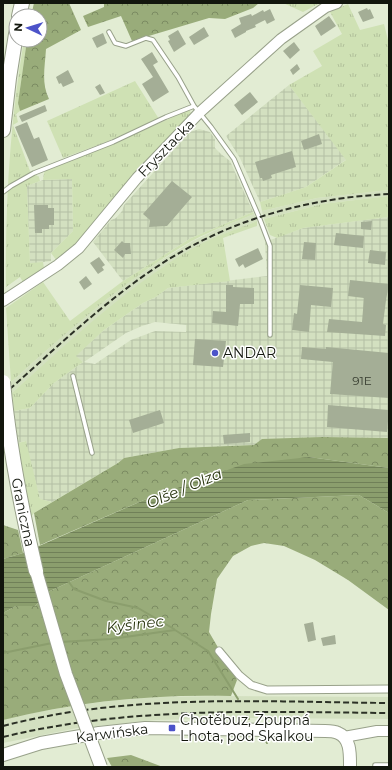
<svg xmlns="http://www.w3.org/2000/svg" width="392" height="770" viewBox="0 0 392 770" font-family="Montserrat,sans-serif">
  <defs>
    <pattern id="industrial-grid" width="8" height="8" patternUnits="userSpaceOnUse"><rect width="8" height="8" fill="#d3e0c0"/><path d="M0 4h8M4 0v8" fill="none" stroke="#b4bfa4"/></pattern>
    <pattern id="grass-tufts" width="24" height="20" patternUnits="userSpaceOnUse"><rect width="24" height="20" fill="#cfe1b4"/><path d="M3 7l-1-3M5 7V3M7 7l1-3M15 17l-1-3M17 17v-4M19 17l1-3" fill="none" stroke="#b1c09a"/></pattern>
    <pattern id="forest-crowns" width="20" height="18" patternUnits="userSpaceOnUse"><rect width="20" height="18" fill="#99ac7a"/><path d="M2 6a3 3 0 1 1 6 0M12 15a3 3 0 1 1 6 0" fill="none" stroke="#7b8b62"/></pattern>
    <pattern id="water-rules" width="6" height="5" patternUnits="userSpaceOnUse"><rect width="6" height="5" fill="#8b9e6d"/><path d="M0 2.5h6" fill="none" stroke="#708058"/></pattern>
  </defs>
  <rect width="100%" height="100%" fill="#e2ecd3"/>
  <path fill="#d3e0c0" d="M389 190V196L322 204 264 219 262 211 317 198Z
    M254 214 257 221 224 234 196 247 160 269 83 330 12 393 11 382 77 323 129 282 155 264 193 241 222 227Z
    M221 696 389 697V719L250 718 156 720 77 728 3 743V720L11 717 71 706 117 700 154 697Z"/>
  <path fill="url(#industrial-grid)" fill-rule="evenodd" d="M289 85 347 159 306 187 260 202 240 158 226 136Z
    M199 129 210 132 215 139V148L221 154 230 161 253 212 191 238 123 281 93 242 111 220 116 218 122 211 124 205 190 132Z
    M72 179 73 231 51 253V261L30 264 27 186 43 180Z
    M389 217V438L322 437 254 445 179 448 124 458 118 463 52 502 40 499 25 441 18 443 14 411 30 408 54 383 83 362 75 356 104 330 143 303 156 297 168 288 267 276 265 242 303 228ZM155 322 186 325V332L155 331 131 340 95 364 84 362 126 333 142 326Z"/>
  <path fill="url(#grass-tufts)" d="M283 3H317L318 4 303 12Z
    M348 4 360 30 384 24 389 44V190L317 198 262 211 260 202 306 187 346 160 289 85 322 66 313 51 342 34 330 12Z
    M24 40H27L18 103 20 111 16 114 18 122 13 125 30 171 33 175H36L39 177 40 181 27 186 30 263 43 262 44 268 23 282 20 277 6 287C5 204 10 122 24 40Z
    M135 81 159 119 106 142 63 158 47 121Z
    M189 110 191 113 184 122 73 248 57 261 51 253 73 231 72 179 43 180 44 173 46 170 114 143Z
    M389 196V217L303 228 277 238 270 235 264 219 322 204Z
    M253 212 254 214C233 223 212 230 192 241 125 279 68 331 11 382L6 308 43 282 70 321 123 281 191 238Z
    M257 221V226L223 238 230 281 168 288 156 297 143 303 104 330 76 356 83 362 54 383 30 408 14 411 12 393C70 341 127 286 195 247 215 236 237 229 257 221Z
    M26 441 40 499 52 502 34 513 31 517 18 443Z"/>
  <path fill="url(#forest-crowns)" d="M34 3H69L81 30 46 49C45 67 41 83 49 99L20 111 18 103 27 40H40V16H31Z
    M104 3H259L253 8 225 19 209 18 132 41 121 16 88 27 83 16 104 7Z
    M322 437 389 438V468L309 457 144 500 40 545 34 513 118 463 124 458 179 448 254 445 262 439Z
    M359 495 389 513V610L348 580 315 560 284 546 264 543 251 546 233 556 217 579 211 614 209 632 237 680 231 696C155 694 77 701 3 720V613L16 606H35L50 591 248 500Z
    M3 525 18 530 23 553 3 559Z
    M131 755 163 767H112L107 758Z"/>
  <path fill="url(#water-rules)" d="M309 457 389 468V513L359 495 248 500 50 591 35 606H16L3 613V559L23 553 144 500 244 464Z"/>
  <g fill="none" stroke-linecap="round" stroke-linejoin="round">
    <path stroke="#8b9e6d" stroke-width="2" d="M68 581 74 589 106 601 138 608 174 629
      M60 642 111 639 175 630 208 651 238 699
      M3 653 52 643
      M247 716 249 719
      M265 739 267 743"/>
  </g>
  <path fill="#a4ae96" d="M367 8 368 10 370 9 374 18 363 22 358 12Z
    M270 9 275 20 267 24 265 20 255 25 256 27 246 31V32L235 38 231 30 241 24 239 18 251 14 252 16 263 10 264 12Z
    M329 16 336 26 321 36 315 26Z
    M204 27 209 36 194 45 189 37Z
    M178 30 186 44 174 52 168 41 170 40 168 36Z
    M103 33 107 43 97 48 92 38Z
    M294 42 300 50 290 59 283 51Z
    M152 52 158 62 153 65 169 92 153 102 142 84 153 77 141 59Z
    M297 64 300 69 293 75 290 70Z
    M68 70 74 82 63 87 61 83 59 84 56 77Z
    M100 84 105 93 100 95 95 87Z
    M250 92 258 102 242 115 234 105Z
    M45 105 47 111 22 122 19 116Z
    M27 122 34 139 39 137 48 160 32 167 15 127Z
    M319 134 322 144 304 150 301 141Z
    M292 151 296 167 271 175 272 178 263 181 262 178H260L255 162Z
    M172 181 192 197 167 226 149 227 150 220 143 214Z
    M34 205H48V208H54V225H49V229H42V233H35Z
    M372 221 371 230 361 229V222Z
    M336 233 364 236 363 248 334 245Z
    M122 241 124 243H130L131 254H125L123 258 114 250Z
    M304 242 316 243 315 260 302 259Z
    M258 248 263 259 245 268 243 264 239 267 235 259Z
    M370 250 386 252 385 265 368 263Z
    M99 257 105 265 102 267 104 270 98 274 90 263Z
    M86 276 92 284 84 290 79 282Z
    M350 280 389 284 386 300 383 324 386 325 385 336 327 332 329 319 362 322 364 298 348 296Z
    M226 285H233V287L254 288V304H240L238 326 212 323 213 311 226 312Z
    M300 285 333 288 331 307 311 305 309 332 292 330 294 313 297 314Z
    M195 339 226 341 223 367 193 365Z
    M302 347 326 349V347L389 353V398L330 394 333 362 301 359Z
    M328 405 389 410 387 432 327 427Z
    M160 410 164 423 133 433 129 420Z
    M250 433V442L224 444 223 435Z
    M313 622 316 640 308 642 304 624Z
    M335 635 336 644 323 646 321 638Z"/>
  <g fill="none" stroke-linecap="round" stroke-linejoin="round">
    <defs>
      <path id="lane" d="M109 32 115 43 126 46 146 38 153 40 178 77 194 106
        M3 192 11 186 34 173 113 142 166 117 194 106 211 127 234 159 259 217 270 246V335
        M73 376 92 453
        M375 767V765H389"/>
      <path id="street" d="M219 651 239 675 251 685 267 690 389 689"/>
      <path id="secondary" d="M3 301 58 265 79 248 137 178 199 113 281 39 326 7 337 3
        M344 737 377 731H389"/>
      <path id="primary" d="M3 755 41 743 69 738 99 733 145 728 325 731C329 731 334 731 338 733 351 738 350 755 350 767"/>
      <path id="highway" d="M19 16 22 3
        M3 130 9 78 16 34"/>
    </defs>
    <use href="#lane" stroke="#98a18a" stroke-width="5.5"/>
    <use href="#street" stroke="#98a18a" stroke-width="9"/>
    <use href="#secondary" stroke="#98a18a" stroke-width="12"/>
    <use href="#primary" stroke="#98a18a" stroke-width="14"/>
    <use href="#highway" stroke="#98a18a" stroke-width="16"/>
    <use href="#lane" stroke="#fff" stroke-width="3.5"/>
    <use href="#street" stroke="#fff" stroke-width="7"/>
    <use href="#secondary" stroke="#fff" stroke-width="10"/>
    <use href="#primary" stroke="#fff" stroke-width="12"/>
    <use href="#highway" stroke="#fff" stroke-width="14"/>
    <path stroke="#2b3025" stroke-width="2" stroke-dasharray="6 3" stroke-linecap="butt" d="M3 395C52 352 100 305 155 268 225 221 305 198 389 194
      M3 726C129 693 260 702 389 703
      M3 737C130 706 260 712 389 713"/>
    <defs>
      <path id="primary-bridge" d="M36 571 66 674 101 767"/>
      <g id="highway-bridge">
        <path id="s1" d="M3 382C9 446 21 508 36 571"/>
      </g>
    </defs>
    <use href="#primary-bridge" stroke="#98a18a" stroke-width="14" stroke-linecap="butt"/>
    <use href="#highway-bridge" stroke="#98a18a" stroke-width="16" stroke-linecap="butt"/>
    <use href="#primary-bridge" stroke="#fff" stroke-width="12"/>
    <use href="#highway-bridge" stroke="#fff" stroke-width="14"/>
  </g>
  <g fill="#4c53c9" stroke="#fff" stroke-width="1.5">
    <circle cx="215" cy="353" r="4"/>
    <rect x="168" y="724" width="8" height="8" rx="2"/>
  </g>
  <g text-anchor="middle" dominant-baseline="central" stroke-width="3" stroke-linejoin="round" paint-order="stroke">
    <g font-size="12" fill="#363c2f">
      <text x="362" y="380">91E</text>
    </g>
    <g font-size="14" fill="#12160d" stroke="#fff">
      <text transform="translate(166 148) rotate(-46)">Frysztacka</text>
      <text stroke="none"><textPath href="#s1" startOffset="132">Graniczna</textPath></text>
      <text transform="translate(112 733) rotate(-7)">Karwińska</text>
    </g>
    <g font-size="14" fill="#12160d" stroke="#fff" text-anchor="start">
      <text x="223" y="353">ANDAR</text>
      <text x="180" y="720">Chotěbuz, Zpupná<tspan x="180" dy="16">Lhota, pod Skalkou</tspan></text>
    </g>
    <g font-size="15" font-style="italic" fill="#25320b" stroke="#fff">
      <text transform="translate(184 488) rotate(-23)">Olše / Olza</text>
      <text transform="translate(135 624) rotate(-7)">Kyšinec</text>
    </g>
  </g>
  <rect width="392" height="770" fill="none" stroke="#12160d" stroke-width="8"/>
  <g transform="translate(28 28) rotate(274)"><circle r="19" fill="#ffffff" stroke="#a0a29e"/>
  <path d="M0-3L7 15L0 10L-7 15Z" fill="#4c53c9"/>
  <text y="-6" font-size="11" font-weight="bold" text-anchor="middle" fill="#12160d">N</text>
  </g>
</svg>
